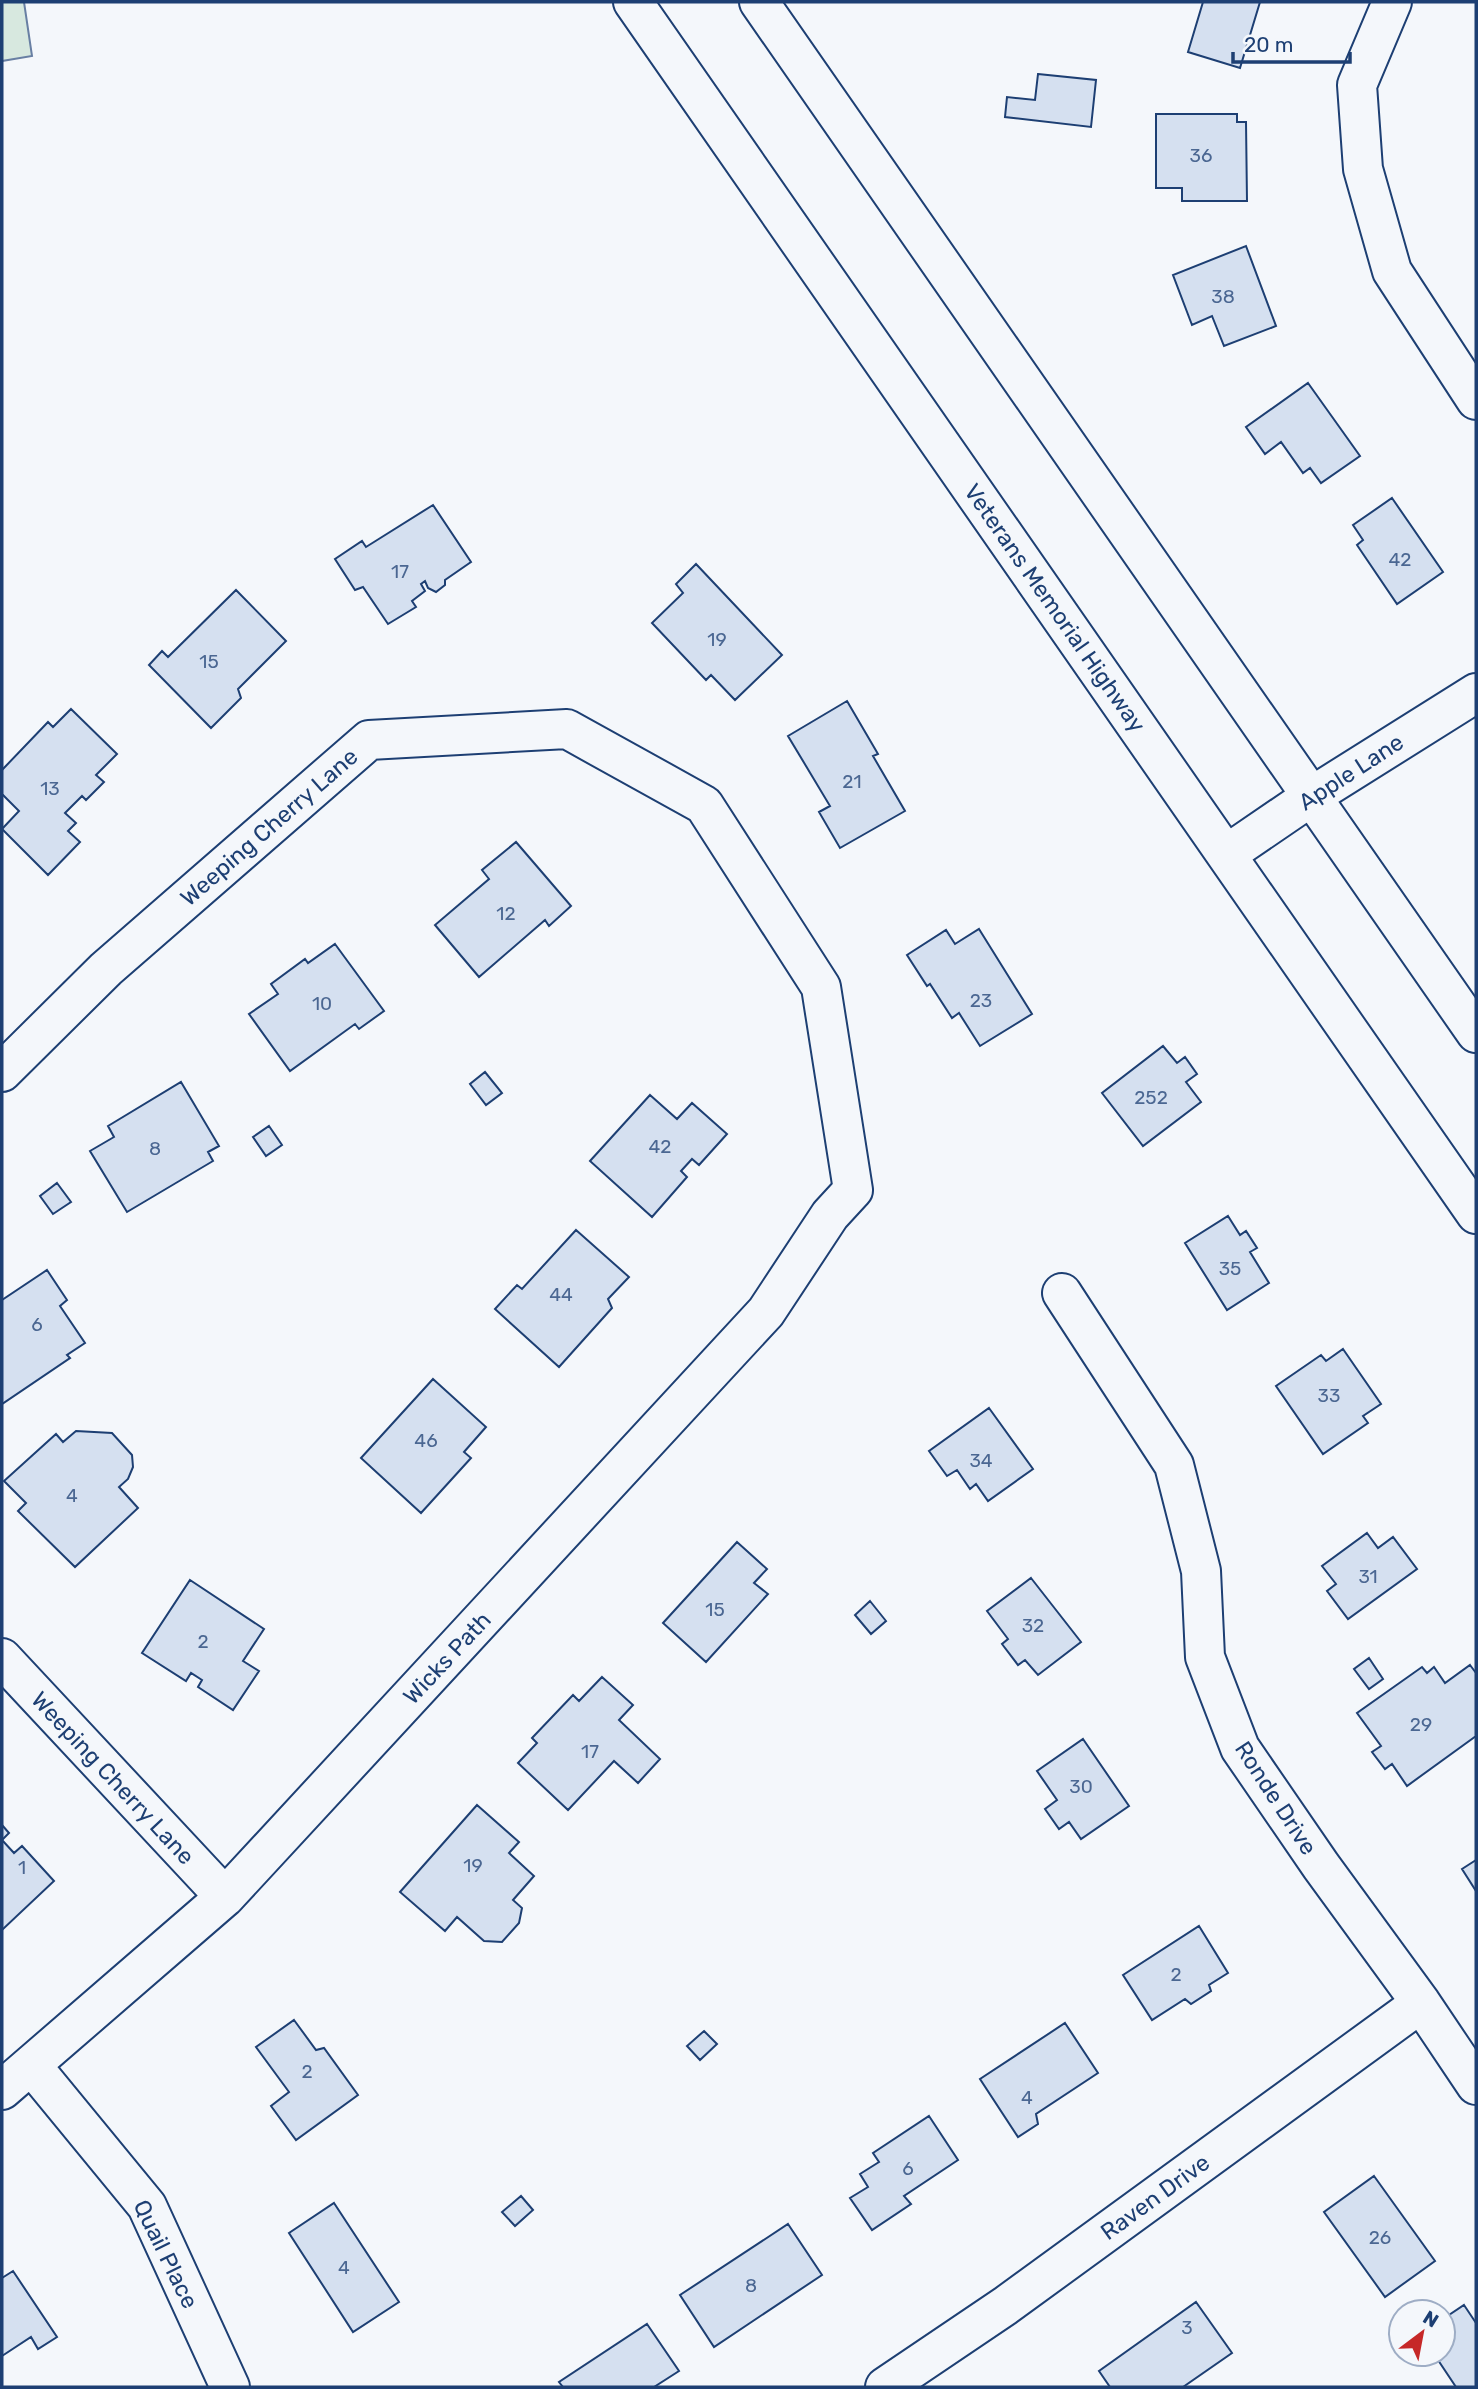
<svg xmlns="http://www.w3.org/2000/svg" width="1478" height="2389" viewBox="0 0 1478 2389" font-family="Rubik,sans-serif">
  <rect width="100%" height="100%" fill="#f4f7fb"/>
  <path fill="#d7e8df" stroke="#687fa3" stroke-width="2" d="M2 2H24L32 56 2 61Z"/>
  <path fill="#d5e0f0" stroke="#1d3f73" stroke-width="2" d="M1203 2H1260L1240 68 1188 52Z
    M1038 74 1096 80 1091 127 1005 117 1007 97 1035 100Z
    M1156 114H1237V122H1246L1247 201H1182V188H1156Z
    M1246 246 1276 326 1224 346 1212 316 1192 325 1173 275Z
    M1308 383 1360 456 1321 483 1310 468 1303 473 1281 442 1265 454 1246 427Z
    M1392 498 1443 572 1397 604 1357 545 1363 540 1353 525Z
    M433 505 471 562 445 580V585L436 592 428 588 425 581 421 584 425 591 412 601 416 607 388 624 363 587 355 590 335 559 362 541 366 547Z
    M696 564 782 655 735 700 711 675 706 680 652 623 683 593 676 584Z
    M236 590 286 641 238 689 241 698 211 728 149 665 162 651 168 657Z
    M847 701 878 754 873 756 905 811 840 848 819 812 830 806 788 736Z
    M71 709 117 754 96 775 104 782 86 800 82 796 65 813 76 823 68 831 80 842 48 875 2 829 19 811 2 794V770L48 722 53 727Z
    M516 842 571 906 549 926 545 920 479 977 435 925 489 879 482 870Z
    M979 929 1032 1014 980 1046 959 1013 952 1018 930 984 927 986 907 955 946 930 955 944Z
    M335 944 384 1011 359 1029 355 1024 290 1071 249 1014 278 994 271 984 305 959 308 963Z
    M1163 1046 1177 1063 1185 1057 1197 1074 1186 1082 1201 1102 1143 1146 1102 1093Z
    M485 1072 502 1093 486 1105 470 1084Z
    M181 1082 219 1146 208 1152 213 1161 127 1212 90 1151 114 1137 108 1126Z
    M650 1095 677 1119 692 1103 727 1134 699 1165 692 1159 681 1171 687 1177 652 1217 590 1161Z
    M269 1126 282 1145 266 1156 253 1137Z
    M57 1183 71 1202 53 1214 40 1196Z
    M1228 1216 1240 1235 1246 1231 1257 1248 1250 1252 1269 1283 1227 1310 1185 1243Z
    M576 1230 629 1277 608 1299 612 1308 559 1367 495 1309 517 1285 522 1289Z
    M47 1270 67 1300 60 1306 85 1343 67 1355 70 1358 2 1404V1300Z
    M1343 1349 1381 1404 1363 1416 1368 1423 1323 1454 1276 1386 1321 1355 1326 1361Z
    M433 1379 486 1427 464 1452 471 1458 421 1513 361 1458Z
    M989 1408 1033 1469 988 1501 976 1484 970 1489 957 1470 947 1476 929 1451Z
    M76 1431 112 1433 132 1455 133 1467 128 1479 119 1487 138 1508 75 1567 18 1511 26 1503 4 1481 56 1434 63 1442Z
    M1367 1533 1378 1548 1393 1537 1417 1569 1348 1619 1327 1591 1336 1584 1322 1566Z
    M737 1542 767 1569 754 1583 768 1594 706 1662 663 1623Z
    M1031 1578 1081 1642 1038 1675 1025 1660 1018 1665 1002 1644 1008 1639 987 1611Z
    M190 1580 264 1629 243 1661 259 1671 233 1710 198 1687 202 1680 191 1673 186 1681 142 1653Z
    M870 1601 886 1621 871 1634 855 1615Z
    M1369 1658 1383 1679 1369 1689 1354 1669Z
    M1470 1665 1476 1673V1736L1407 1786 1392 1764 1385 1769 1372 1752 1381 1746 1357 1713 1422 1667 1427 1673 1434 1667 1445 1683Z
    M602 1677 633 1705 619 1720 660 1759 638 1783 614 1761 568 1810 518 1763 537 1743 532 1738 573 1695 579 1701Z
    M1083 1739 1129 1806 1081 1839 1069 1822 1059 1829 1045 1809 1057 1800 1037 1771Z
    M477 1805 519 1842 509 1853 534 1876 513 1900 522 1908 519 1923 502 1942 484 1941 457 1917 445 1931 400 1892Z
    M2 1825 9 1833 2 1840 14 1853 22 1846 54 1881 2 1930Z
    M1476 1860V1891L1462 1869Z
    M1199 1926 1228 1973 1209 1985 1211 1991 1191 2004 1185 1999 1152 2020 1123 1975Z
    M294 2020 316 2050 324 2048 358 2095 296 2140 271 2106 289 2092 256 2047Z
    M1065 2023 1098 2073 1036 2114 1038 2124 1018 2137 980 2079Z
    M704 2031 717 2044 700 2060 687 2046Z
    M929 2116 958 2160 904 2196 911 2204 872 2230 850 2198 868 2187 860 2174 879 2162 873 2153Z
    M1374 2176 1435 2261 1385 2297 1324 2212Z
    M521 2196 533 2210 515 2226 502 2212Z
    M334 2203 399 2302 353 2332 289 2233Z
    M788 2224 822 2275 714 2347 680 2295Z
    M13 2271 57 2337 38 2349 31 2337 2 2356V2278Z
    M1196 2302 1232 2353 1183 2387H1110L1099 2371Z
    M1464 2305 1476 2323V2387H1456L1434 2354H1443V2319Z
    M647 2324 679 2371 654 2387H563L559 2382Z"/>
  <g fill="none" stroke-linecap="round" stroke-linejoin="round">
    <defs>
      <path id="minor" d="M1392 2 1357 85 1363 169 1392 271 1476 400
        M1227 854 1312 796 1476 693
        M2 1072 106 969 369 740 567 729 704 805 821 987 853 1190 830 1215 766 1312 225 1897 2 2090
        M1062 1293 1174 1465 1201 1571 1205 1657 1240 1748 1321 1866 1421 2003 1476 2085
        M2 1658 225 1897
        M32 2066 147 2206 230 2387
        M885 2387 1005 2306 1421 2003"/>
      <path id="major" d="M633 2 1476 1214
        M759 2 1476 1033"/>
    </defs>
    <use href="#minor" stroke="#1d3f73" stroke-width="42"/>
    <use href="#major" stroke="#1d3f73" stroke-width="42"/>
    <use href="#minor" stroke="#f4f7fb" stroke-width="38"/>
    <use href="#major" stroke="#f4f7fb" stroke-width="38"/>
  </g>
  <g text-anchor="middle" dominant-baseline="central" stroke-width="5" stroke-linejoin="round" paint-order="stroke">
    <g font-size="19" fill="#4b6792">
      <text x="1201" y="155">36</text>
      <text x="1223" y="296">38</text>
      <text x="1400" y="559">42</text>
      <text x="400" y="571">17</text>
      <text x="717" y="639">19</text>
      <text x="209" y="661">15</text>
      <text x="852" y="781">21</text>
      <text x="50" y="788">13</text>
      <text x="506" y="913">12</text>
      <text x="981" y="1000">23</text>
      <text x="322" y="1003">10</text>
      <text x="1151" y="1097">252</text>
      <text x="660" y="1146">42</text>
      <text x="155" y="1148">8</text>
      <text x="1230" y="1268">35</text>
      <text x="561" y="1294">44</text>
      <text x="37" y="1324">6</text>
      <text x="1329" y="1395">33</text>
      <text x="426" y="1440">46</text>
      <text x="981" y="1460">34</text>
      <text x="72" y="1495">4</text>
      <text x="1368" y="1576">31</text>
      <text x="715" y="1609">15</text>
      <text x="1033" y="1625">32</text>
      <text x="203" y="1641">2</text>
      <text x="1421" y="1724">29</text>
      <text x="590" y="1751">17</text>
      <text x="1081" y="1786">30</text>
      <text x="473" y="1865">19</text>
      <text x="22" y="1867">1</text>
      <text x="1176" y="1974">2</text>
      <text x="307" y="2071">2</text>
      <text x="1027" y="2097">4</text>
      <text x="908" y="2168">6</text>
      <text x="1380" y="2237">26</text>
      <text x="344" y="2267">4</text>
      <text x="751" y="2285">8</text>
      <text x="1187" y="2327">3</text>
    </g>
    <g font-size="23" fill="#1d3f73" stroke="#f4f7fb">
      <text transform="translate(1055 608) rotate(55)">Veterans Memorial Highway</text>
      <text transform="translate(1351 772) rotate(-33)">Apple Lane</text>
      <text transform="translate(269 827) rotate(-41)">Weeping Cherry Lane</text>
      <text transform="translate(447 1658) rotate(-47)">Wicks Path</text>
      <text transform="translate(113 1778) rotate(47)">Weeping Cherry Lane</text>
      <text transform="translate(1276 1798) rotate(57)">Ronde Drive</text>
      <text transform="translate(1155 2197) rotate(-36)">Raven Drive</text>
      <text transform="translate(166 2254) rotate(64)">Quail Place</text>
    </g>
  </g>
  <rect width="1478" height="2389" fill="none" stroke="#1d3f73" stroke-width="7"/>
  <g transform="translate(1422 2333) rotate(32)"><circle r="33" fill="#f4f7fb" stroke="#9eadc5" stroke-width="2"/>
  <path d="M0-5L12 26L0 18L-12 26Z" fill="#c62828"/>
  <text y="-10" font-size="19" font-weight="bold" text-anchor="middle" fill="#1d3f73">N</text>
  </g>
  <path d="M1233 52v10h117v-10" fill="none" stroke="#1d3f73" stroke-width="3.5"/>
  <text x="1244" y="52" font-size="21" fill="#1d3f73" stroke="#f4f7fb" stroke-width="5" paint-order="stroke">20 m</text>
</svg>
